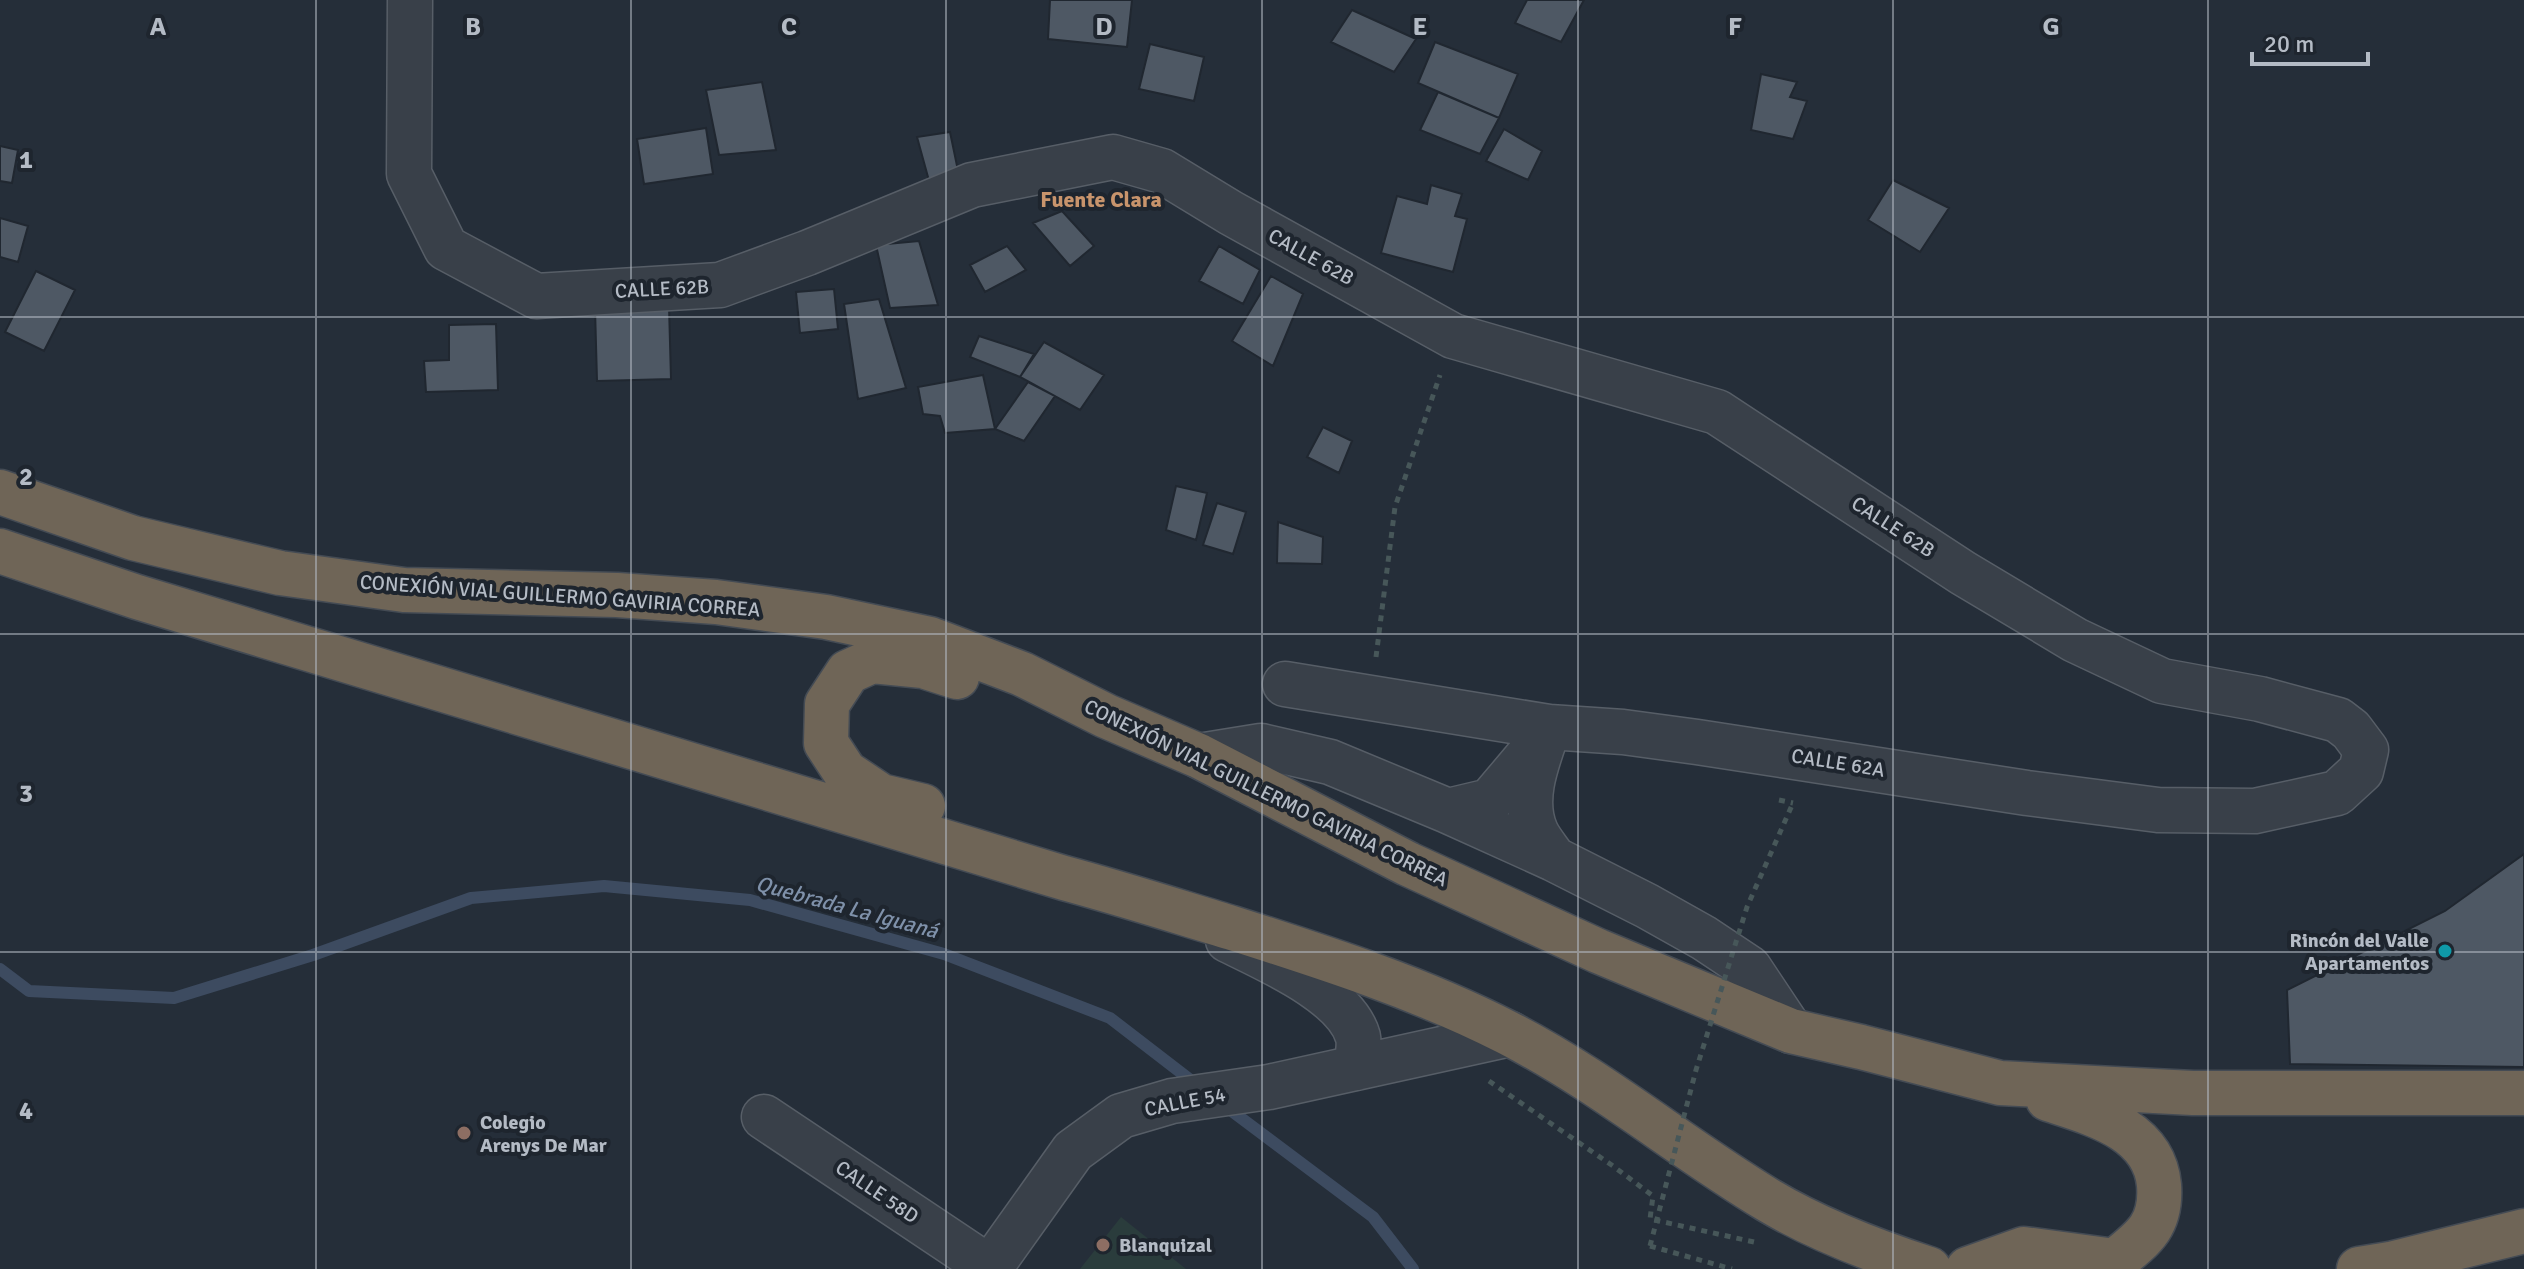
<svg xmlns="http://www.w3.org/2000/svg" width="2524" height="1269" viewBox="0 0 2524 1269" font-family="Signika,sans-serif">
  <rect width="100%" height="100%" fill="#252e39"/>
  <path fill="#2a3c3c" d="M1121 1217 1186 1269H1080Z"/>
  <g fill="none" stroke-linecap="round" stroke-linejoin="round">
    <path stroke="#3d4b60" stroke-width="12" d="M0 969 29 991 174 998 313 955 471 898 604 886 750 900 944 954 1110 1018 1197 1085
      M1225 1106 1373 1217 1413 1269"/>
  </g>
  <path fill="#4e5864" stroke="#202730" stroke-width="2" d="M1050 0H1132L1127 47 1048 39Z
    M1527 0H1584L1561 42 1515 23Z
    M1352 10 1416 39 1394 72 1331 42Z
    M1435 42 1518 74 1499 118 1418 83Z
    M1150 44 1204 57 1194 101 1139 89Z
    M1761 74 1797 82 1790 97 1807 101 1793 139 1751 130Z
    M762 82 776 150 719 155 706 90Z
    M1438 92 1499 118 1480 154 1420 130Z
    M706 128 713 174 644 184 637 139Z
    M1504 129 1542 151 1528 180 1486 161Z
    M950 132 961 185 931 188 917 137Z
    M0 146 18 150 12 183 0 181Z
    M1893 180 1949 208 1920 252 1868 220Z
    M1431 185 1462 194 1455 216 1467 219 1453 272 1381 253 1397 196 1427 204Z
    M1062 211 1094 246 1070 266 1033 223Z
    M0 218 28 226 18 262 0 257Z
    M919 241 938 305 890 308 876 245Z
    M1007 246 1026 270 985 292 970 265Z
    M1219 246 1260 270 1243 304 1199 281Z
    M36 271 75 290 44 351 5 332Z
    M1271 276 1303 294 1273 366 1232 341Z
    M834 289 838 329 800 333 796 292Z
    M879 299 906 388 858 399 844 304Z
    M669 306 671 379 597 381 595 308Z
    M496 324 498 390 426 392 424 361 449 360V325Z
    M979 336 1034 354 1020 377 970 357Z
    M1044 342 1104 375 1080 410 1020 377Z
    M983 375 995 429 945 433 940 416 923 414 918 387Z
    M1028 382 1055 396 1024 441 995 429Z
    M1323 427 1352 441 1339 473 1307 457Z
    M1176 486 1207 493 1196 540 1166 530Z
    M1217 503 1246 512 1233 554 1203 545Z
    M1278 522 1323 537 1322 564 1277 563Z
    M2524 854V1067L2290 1064 2287 990 2445 911Z"/>
  <g fill="none" stroke-linecap="round" stroke-linejoin="round">
    <defs>
      <path id="minor" d="M410 0 409 174 446 248 536 296 720 285 807 253 972 185 1113 157 1162 171 1231 213 1453 336 1717 412 1963 573 2075 640 2162 681 2260 699 2338 720 2351 730 2366 750 2361 771 2337 793 2255 811 2158 810 2027 793 1697 742 1623 732 1549 727 1285 684
        M1549 727C1538 759 1521 798 1536 832 1540 841 1548 850 1554 859
        M1199 756 1261 746 1330 762 1448 811 1554 859 1647 906 1704 938 1749 968 1791 1031
        M1448 811 1490 801 1539 743
        M1228 940C1266 959 1346 993 1358 1037 1360 1046 1357 1059 1356 1068
        M764 1117 990 1268
        M989 1269 1073 1151 1121 1116 1172 1101 1269 1087 1510 1034"/>
      <path id="highway" d="M0 492 133 538 280 573 404 590 617 595 716 602 826 617 930 639 1022 674 1106 716 1199 756 1408 864 1598 951 1791 1031 1861 1047 2000 1083 2193 1093H2524
        M0 551 137 597 1064 878C1120 893 1176 911 1232 928 1326 958 1420 988 1508 1033 1600 1080 1680 1147 1768 1200 1818 1230 1874 1251 1929 1269
        M923 806 881 796 845 772 826 743 827 704 848 672 872 661 923 666 957 677
        M1968 1269 2024 1249 2115 1261C2144 1238 2162 1225 2159 1185 2154 1129 2093 1114 2048 1099
        M2359 1269 2390 1264 2524 1231"/>
    </defs>
    <use href="#minor" stroke="#575e67" stroke-width="47"/>
    <use href="#highway" stroke="#444b54" stroke-width="47"/>
    <path stroke="#475759" stroke-width="5" stroke-dasharray="6 6" stroke-linecap="butt" d="M1376 657 1395 507 1440 375
      M1779 800 1793 803
      M1489 1081 1613 1166 1653 1196 1650 1219 1754 1242
      M1650 1246 1732 1269"/>
    <use href="#minor" stroke="#394049" stroke-width="44"/>
    <use href="#highway" stroke="#6f6557" stroke-width="44"/>
    <path stroke="#475759" stroke-width="5" stroke-dasharray="6 6" stroke-linecap="butt" d="M1650 1246 1696 1070 1747 907 1793 803"/>
  </g>
  <path fill="none" stroke="#b4bbc5" stroke-width="2" stroke-opacity="0.55" d="M316 0V1269M631 0V1269M946 0V1269M1262 0V1269M1578 0V1269M1893 0V1269M2208 0V1269M0 317H2524M0 634H2524M0 952H2524"/>
  <circle fill="#0f9aa8" stroke="#1e252e" stroke-width="3" cx="2445" cy="951" r="8"/>
  <g fill="#8d6e63" stroke="#1e252e" stroke-width="3">
    <circle cx="464" cy="1133" r="8"/>
    <circle cx="1103" cy="1245" r="8"/>
  </g>
  <g text-anchor="middle" dominant-baseline="central" stroke-width="8" stroke-linejoin="round" paint-order="stroke">
    <g font-size="20" fill="#b4bbc5" stroke="#1e252e">
      <text transform="translate(1311 257) rotate(29)">CALLE 62B</text>
      <text transform="translate(662 289) rotate(-3)">CALLE 62B</text>
      <text transform="translate(1893 527) rotate(33)">CALLE 62B</text>
      <text transform="translate(560 596) rotate(4)">CONEXIÓN VIAL GUILLERMO GAVIRIA CORREA</text>
      <text transform="translate(1838 763) rotate(9)">CALLE 62A</text>
      <text transform="translate(1266 793) rotate(26)">CONEXIÓN VIAL GUILLERMO GAVIRIA CORREA</text>
      <text transform="translate(1185 1102) rotate(-11)">CALLE 54</text>
      <text transform="translate(877 1192) rotate(34)">CALLE 58D</text>
    </g>
    <g font-size="20" font-weight="bold" fill="#b4bbc5" stroke="#1e252e" text-anchor="start">
      <text x="2429" y="940" text-anchor="end">Rincón del Valle<tspan x="2429" dy="23">Apartamentos</tspan></text>
      <text x="480" y="1122">Colegio<tspan x="480" dy="23">Arenys De Mar</tspan></text>
      <text x="1119" y="1245">Blanquizal</text>
    </g>
    <g font-size="22" font-weight="bold" fill="#c8946c" stroke="#1e252e">
      <text x="1101" y="199">Fuente Clara</text>
    </g>
    <g font-size="22" font-style="italic" fill="#7f91aa" stroke="#1e252e">
      <text transform="translate(847 907) rotate(15)">Quebrada La Iguaná</text>
    </g>
  </g>
  <g font-size="26" text-anchor="middle" font-weight="bold" fill="#b4bbc5" stroke="#1e252e" stroke-width="8" stroke-linejoin="round" paint-order="stroke">
    <text x="158" y="35">A</text>
    <text x="473" y="35">B</text>
    <text x="789" y="35">C</text>
    <text x="1104" y="35">D</text>
    <text x="1420" y="35">E</text>
    <text x="1735" y="35">F</text>
    <text x="2051" y="35">G</text>
    <text x="26" y="168">1</text>
    <text x="26" y="485">2</text>
    <text x="26" y="802">3</text>
    <text x="26" y="1119">4</text>
  </g>
  <path d="M2252 52v12h116v-12" fill="none" stroke="#b4bbc5" stroke-width="4"/>
  <text x="2264" y="52" font-size="24" fill="#b4bbc5" stroke="#1e252e" stroke-width="6" paint-order="stroke">20 m</text>
</svg>
